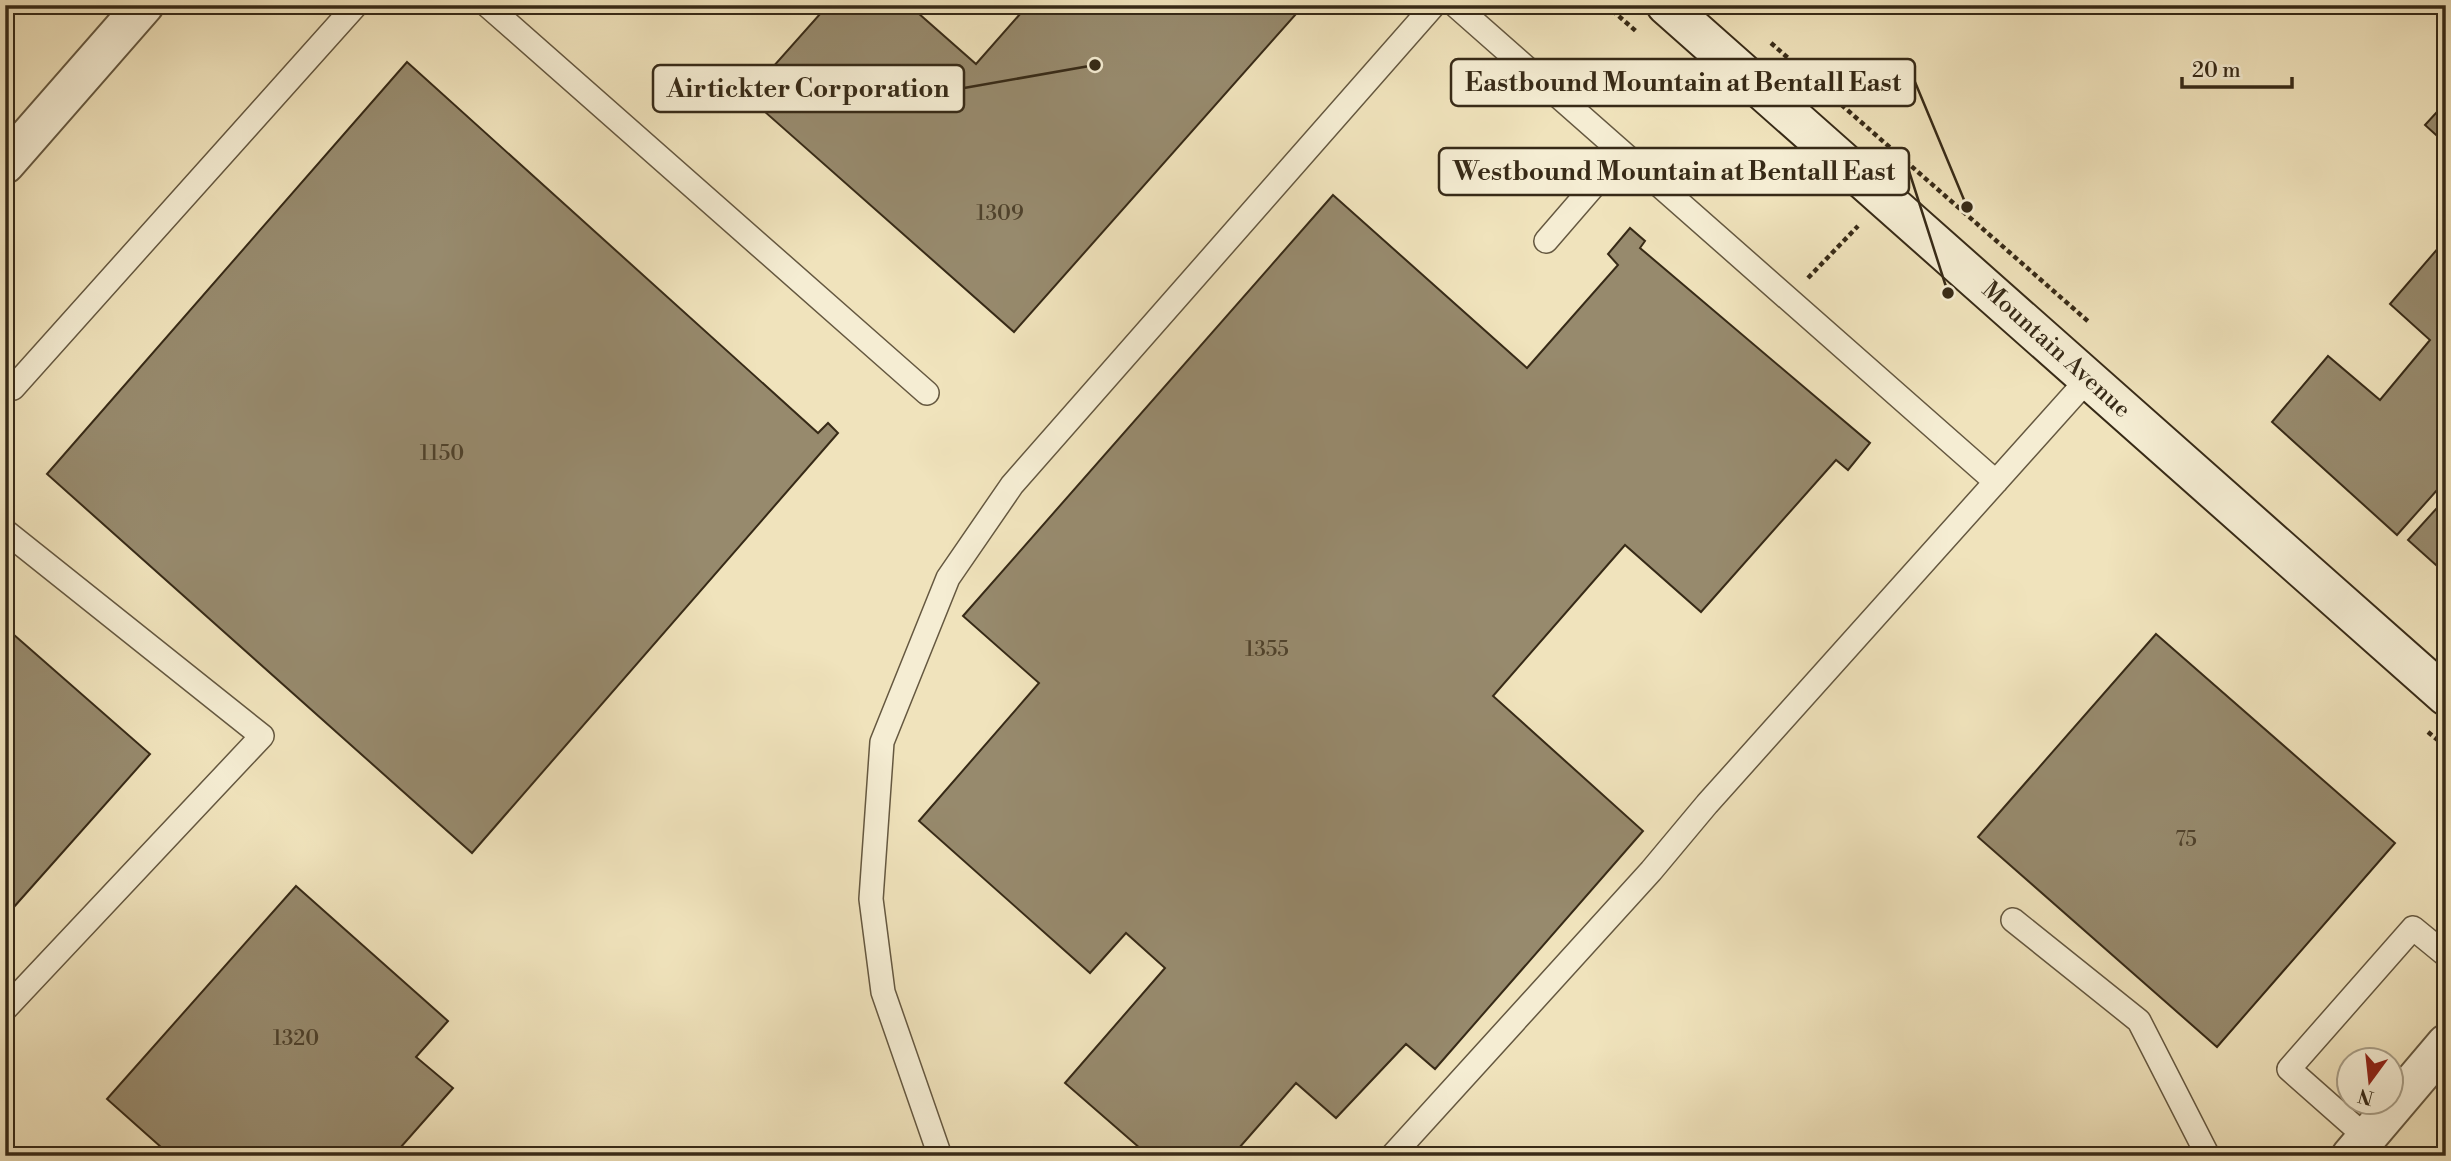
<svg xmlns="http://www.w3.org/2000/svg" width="2451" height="1161" viewBox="0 0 2451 1161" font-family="'Libre Bodoni',serif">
  <rect width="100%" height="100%" fill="#f0e3bc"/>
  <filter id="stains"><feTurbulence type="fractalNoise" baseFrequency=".00286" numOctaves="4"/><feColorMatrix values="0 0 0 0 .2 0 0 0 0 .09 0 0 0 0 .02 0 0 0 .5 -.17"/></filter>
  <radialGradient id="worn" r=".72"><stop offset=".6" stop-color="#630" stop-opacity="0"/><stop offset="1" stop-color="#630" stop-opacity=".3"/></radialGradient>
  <path fill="#978a6d" stroke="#372a17" stroke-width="2" d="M828 5H909L976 64 1028 5H1304L1014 332 747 96Z
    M407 62 818 433 828 423 838 433 472 853 47 474Z
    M2446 102V144L2425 125Z
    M1333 195 1527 368 1618 265 1608 254 1630 228 1645 241 1640 248 1870 443 1848 470 1836 460 1701 612 1625 545 1493 696 1643 831 1435 1069 1406 1044 1336 1118 1296 1083 1232 1156H1149L1065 1083 1165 968 1126 933 1090 973 919 821 1039 683 963 616Z
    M2446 239V480L2397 535 2272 422 2328 356 2380 400 2430 340 2390 304Z
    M2446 498V574L2408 540Z
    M5 627 150 754 5 917Z
    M2156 634 2395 843 2217 1047 1978 837Z
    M296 886 448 1021 416 1057 453 1088 393 1156H171L107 1099Z"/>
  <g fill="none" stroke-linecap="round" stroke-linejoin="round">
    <defs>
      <path id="lane" d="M487 5 927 393
        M1455 5 1996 482
        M1546 241 1622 153
        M5 381 13 388 356 5
        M5 531 262 736 5 1009
        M2013 920 2139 1021 2208 1156
        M2367 1138 2289 1069 2413 928 2446 955
        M940 1156 883 992 871 899 882 742 948 578 1012 485 1434 5
        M1392 1156 1651 871 1707 804 2088 379"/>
      <path id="street" d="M5 164 144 5
        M2351 1156 2446 1044"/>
      <path id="secondary" d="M1666 5 2446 696"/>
    </defs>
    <use href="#lane" stroke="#655840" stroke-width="26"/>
    <use href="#street" stroke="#655840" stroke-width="42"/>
    <use href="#secondary" stroke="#372a17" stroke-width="42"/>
    <path stroke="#372a17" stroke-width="4.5" stroke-dasharray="5 3.5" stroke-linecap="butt" d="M1606 5 1637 32
      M1771 43 2090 323
      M1808 278 1858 226
      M2428 732 2446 747"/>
    <use href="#lane" stroke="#f5edd3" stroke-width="23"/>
    <use href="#street" stroke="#f5edd3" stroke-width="38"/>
    <use href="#secondary" stroke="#f5edd3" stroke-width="38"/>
  </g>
  <g text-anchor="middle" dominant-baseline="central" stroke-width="5" stroke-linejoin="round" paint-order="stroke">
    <g font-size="21" fill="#4f422c">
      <text x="1000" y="214">1309</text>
      <text x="442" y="454">1150</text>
      <text x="1267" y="650">1355</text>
      <text x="2186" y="840">75</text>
      <text x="296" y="1039">1320</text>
    </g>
    <g font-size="24" fill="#372a17" stroke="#f5edd3">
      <text transform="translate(2056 350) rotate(42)">Mountain Avenue</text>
    </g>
  </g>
  <path fill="none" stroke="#372a17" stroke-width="2.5" d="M1967 207L1915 82M1095 65L964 88M1948 293L1909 171"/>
  <g fill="#372a17" stroke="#f5edd3" stroke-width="2.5">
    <circle cx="1967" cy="207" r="7"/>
    <circle cx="1095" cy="65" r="7"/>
    <circle cx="1948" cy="293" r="7"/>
  </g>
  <g fill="#f5edd3" stroke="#372a17" stroke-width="2.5">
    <rect x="1451" y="59" width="464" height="47" rx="7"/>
    <rect x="653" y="65" width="311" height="47" rx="7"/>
    <rect x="1439" y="148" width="470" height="47" rx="7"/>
  </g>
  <g font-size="26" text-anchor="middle" font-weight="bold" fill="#372a17">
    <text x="1683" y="91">Eastbound Mountain at Bentall East</text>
    <text x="808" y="97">Airtickter Corporation</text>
    <text x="1674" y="180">Westbound Mountain at Bentall East</text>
  </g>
  <rect width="2451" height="1161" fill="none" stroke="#f0e3bc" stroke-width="28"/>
  <rect x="7" y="7" width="2437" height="1147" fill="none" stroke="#372a17" stroke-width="3.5"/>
  <rect x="14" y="14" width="2423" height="1133" fill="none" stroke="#372a17" stroke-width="2"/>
  <g transform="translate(2370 1081) rotate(195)"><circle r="33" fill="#f5edd3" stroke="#a99f88" stroke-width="2"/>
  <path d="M0-5L12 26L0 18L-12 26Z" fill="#8f2418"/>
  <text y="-10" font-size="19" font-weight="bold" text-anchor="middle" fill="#372a17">N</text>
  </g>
  <path d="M2182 77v10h110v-10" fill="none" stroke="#372a17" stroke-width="3.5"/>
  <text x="2192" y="77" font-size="21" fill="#372a17" stroke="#f5edd3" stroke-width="5" paint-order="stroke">20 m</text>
  <rect width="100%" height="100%" filter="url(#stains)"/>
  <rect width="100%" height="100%" fill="url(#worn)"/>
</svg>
